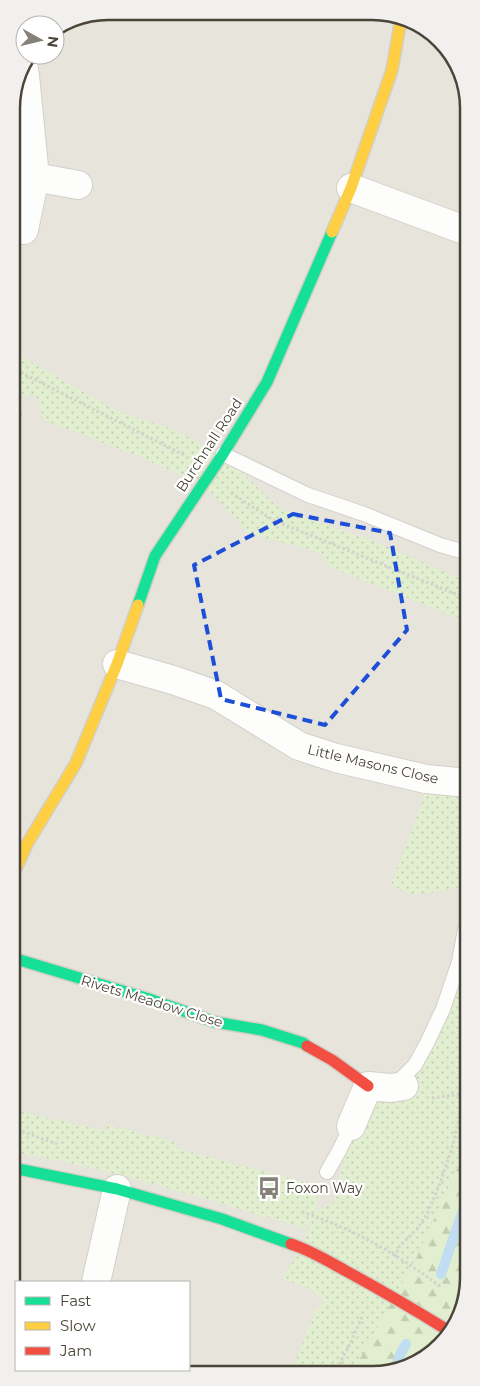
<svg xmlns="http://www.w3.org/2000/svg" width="480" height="1386" viewBox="0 0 480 1386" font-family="Montserrat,sans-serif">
  <defs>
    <pattern id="green-dots" width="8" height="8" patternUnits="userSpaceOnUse" patternTransform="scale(1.25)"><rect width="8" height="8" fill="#e1eecf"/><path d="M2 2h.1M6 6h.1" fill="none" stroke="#c3cdb2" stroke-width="1.8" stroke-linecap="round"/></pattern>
    <pattern id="forest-firs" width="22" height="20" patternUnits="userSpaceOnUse" patternTransform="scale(1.25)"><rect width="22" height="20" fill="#e1eecf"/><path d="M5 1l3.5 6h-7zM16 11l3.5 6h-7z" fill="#c3cdb2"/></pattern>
  </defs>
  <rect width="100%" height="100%" fill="#f4f2ee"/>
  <path fill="#e7e4dc" d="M108 11 391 13 440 39 467 89 469 1284 391 1373H89L83 1370H189V1282H16V1303L13 1297 11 101 21 65 29 55H55V31Z"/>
  <path fill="url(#green-dots)" d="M12 351 119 412 169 428 223 454 280 509 369 539 468 582V622L330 567 321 554 309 549 249 534 203 484 135 455 44 420 36 395H18L12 392Z
    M426 779 468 783V892L458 888 415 895 391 885 423 800Z
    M468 956V1098L464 1106 465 1151 418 1253 395 1297 352 1373H293L295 1362 315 1312 324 1302 309 1288 282 1279 301 1247 314 1217 306 1229C209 1200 113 1169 13 1152V1110L106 1131 107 1125 176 1142V1148L318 1186 316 1212 334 1202 351 1126 368 1086H404L417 1075 443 1026Z"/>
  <path fill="url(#forest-firs)" d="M468 1098 469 1272 467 1280 445 1327V1342L391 1373H352L417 1257 465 1151 464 1106Z"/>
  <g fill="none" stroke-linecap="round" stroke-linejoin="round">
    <path stroke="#c0ddf1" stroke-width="10" d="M441 1274 468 1196
      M393 1372 401 1353 406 1344"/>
    <defs>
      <path id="lane" d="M12 413 14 414
        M223 454 308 495 364 514 440 545 468 553
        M395 1085 415 1065 427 1043 443 1009 459 962 465 929
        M327 1172 340 1149 351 1126"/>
      <path id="street" d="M23 63 25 76 35 177 24 230
        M35 177 78 185
        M351 188 467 231
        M117 664 173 680 216 695 299 746 336 758 426 779 468 783
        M351 1126 368 1086 391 1088 404 1086
        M96 1282 117 1189"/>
      <path id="fast" d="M138 605 155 556 223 454 267 382 332 232
        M13 958 149 999 215 1022 262 1030 303 1043 307 1046
        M13 1168 117 1189 222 1219 291 1244"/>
      <path id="slow" d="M332 232 351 188 392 70 401 19
        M13 875 27 844 76 763 117 664 138 605"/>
      <path id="jam" d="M307 1046 332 1060 368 1086
        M291 1244C310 1250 328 1261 346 1271 381 1290 415 1310 449 1331"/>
    </defs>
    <use href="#lane" stroke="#d2d0cb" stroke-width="16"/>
    <use href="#street" stroke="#d2d0cb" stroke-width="30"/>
    <use href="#fast" stroke="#d3cfc5" stroke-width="14"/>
    <use href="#slow" stroke="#d3cfc5" stroke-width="14"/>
    <use href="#jam" stroke="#d3cfc5" stroke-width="14"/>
    <path stroke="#d3d2cc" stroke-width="3" stroke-dasharray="2.5 2.5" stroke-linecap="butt" d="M12 368 186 456
      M231 493 273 520 468 599
      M432 1098 461 1094
      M13 1128 57 1144
      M302 1212C352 1228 399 1255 441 1287
      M395 1257 399 1247 417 1229 427 1214 439 1186 452 1148 460 1115 463 1073 468 1055
      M334 1373 347 1350 363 1315"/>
    <use href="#lane" stroke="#fdfdfc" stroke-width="14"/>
    <use href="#street" stroke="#fdfdfc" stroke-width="28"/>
    <use href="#fast" stroke="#16e098" stroke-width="11"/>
    <use href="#slow" stroke="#ffcf43" stroke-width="11"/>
    <use href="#jam" stroke="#f24e42" stroke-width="11"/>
  </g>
  <path fill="none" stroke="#1d4ed8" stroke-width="4" stroke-dasharray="10 6" stroke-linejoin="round" d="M293 514 390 533 407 630 325 725 221 699 194 565Z"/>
  <defs>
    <symbol id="bus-bare" viewBox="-9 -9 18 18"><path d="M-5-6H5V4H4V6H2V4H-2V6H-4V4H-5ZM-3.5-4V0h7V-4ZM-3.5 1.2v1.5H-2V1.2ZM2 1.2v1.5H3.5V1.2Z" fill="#868178" stroke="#fff" stroke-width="2.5" paint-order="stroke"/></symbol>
  </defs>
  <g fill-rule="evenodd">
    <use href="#bus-bare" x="253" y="1172" width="32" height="32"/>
  </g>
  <g text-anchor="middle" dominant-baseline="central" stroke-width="4.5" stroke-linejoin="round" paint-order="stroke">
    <g font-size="14" fill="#4b4439" stroke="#fff">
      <text transform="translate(209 445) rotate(-57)">Burchnall Road</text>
      <text transform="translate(373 764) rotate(13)">Little Masons Close</text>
      <text transform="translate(152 1001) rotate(17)">Rivets Meadow Close</text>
    </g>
    <g font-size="14" fill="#4b4439" stroke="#fff" text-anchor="start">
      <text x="286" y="1188">Foxon Way</text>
    </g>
  </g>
  <path d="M0 0H480V1386H0ZM108 20H372A88 88 0 0 1 460 108V1278A88 88 0 0 1 372 1366H108A88 88 0 0 1 20 1278V108A88 88 0 0 1 108 20Z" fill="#f1f0ef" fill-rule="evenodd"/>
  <path fill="none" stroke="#4b4439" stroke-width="2.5" d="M108 20H372A88 88 0 0 1 460 108V1278A88 88 0 0 1 372 1366H108A88 88 0 0 1 20 1278V108A88 88 0 0 1 108 20Z"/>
  <rect x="15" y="1281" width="175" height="90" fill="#ffffff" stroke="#b7b4b0"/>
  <rect x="25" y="1297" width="25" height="8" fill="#16e098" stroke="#b7b4b0"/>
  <text x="60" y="1306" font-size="15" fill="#4b4439">Fast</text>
  <rect x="25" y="1322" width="25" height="8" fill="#ffcf43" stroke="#b7b4b0"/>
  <text x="60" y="1331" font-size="15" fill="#4b4439">Slow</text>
  <rect x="25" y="1347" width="25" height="8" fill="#f24e42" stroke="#b7b4b0"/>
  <text x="60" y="1356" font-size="15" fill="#4b4439">Jam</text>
  <g transform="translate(40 40) rotate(98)"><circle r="24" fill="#ffffff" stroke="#b7b4b0"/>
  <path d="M0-4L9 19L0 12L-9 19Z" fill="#868178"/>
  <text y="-8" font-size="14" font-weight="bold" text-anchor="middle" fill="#4b4439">N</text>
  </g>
</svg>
